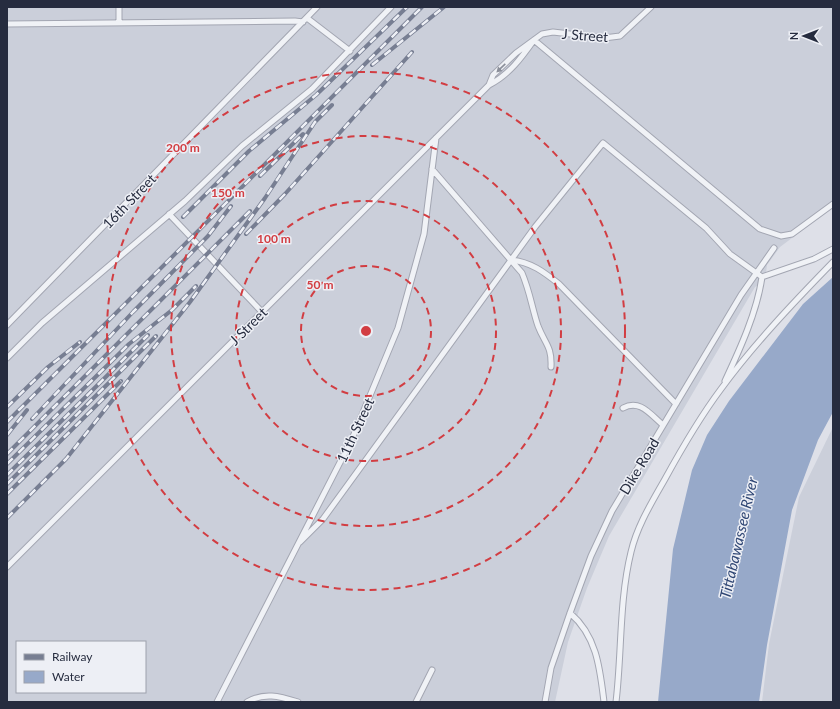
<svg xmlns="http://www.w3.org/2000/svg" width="840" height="709" viewBox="0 0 840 709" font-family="Lato,sans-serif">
  <rect width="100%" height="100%" fill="#dee0e8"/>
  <path fill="#cbcfda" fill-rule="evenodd" d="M7 7H833V207L780 247 767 265 765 281 755 287 609 536 587 588 568 642 555 702H7ZM17 642H145V692H17Z
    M833 427V702H762L769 644 799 497Z"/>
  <path fill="#97a9c9" d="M833 277V412L818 440 792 510 767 645 759 702H658L673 549 692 470 707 435 729 401 803 304Z"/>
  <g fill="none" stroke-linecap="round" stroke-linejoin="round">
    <defs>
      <path id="service" d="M307 18 350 51
        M119 23V7
        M7 24 295 21 303 22
        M534 40 760 229 781 236 792 234 833 204
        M489 85 493 75 516 53 542 34 553 32 604 38 620 36 651 7
        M432 169 522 273C530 292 532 308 538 326 545 344 552 346 551 367
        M169 214 262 312
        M511 260C531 262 544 272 559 284L676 404
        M7 325 317 7
        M7 358 42 323 185 201 242 146 312 89 391 7
        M725 381C740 349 757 312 762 277L814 259 833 249
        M623 408C640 399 650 414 663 425
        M300 542 323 519 535 227 603 143 706 228 730 254 762 277
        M7 567 489 85C509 75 522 57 534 40
        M570 613C597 636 600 669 604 702
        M217 702 352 439 398 328 424 234 436 138
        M247 702C264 692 279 696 298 702
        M416 702 432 670
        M545 702 551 668 570 613 591 556 612 511 741 295 774 248
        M616 702C622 652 619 601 631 552 637 526 652 502 665 479 682 448 700 417 721 389 754 344 794 302 833 262"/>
    </defs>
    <use href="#service" stroke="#a3a6b2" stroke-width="7"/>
    <use href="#service" stroke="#f0f2f6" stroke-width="5"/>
    <defs>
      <path id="rail" d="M372 65 444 7
        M260 176 303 134
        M183 217 249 151 316 95 407 7
        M246 234 285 194 412 52
        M7 407 48 367 80 342
        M32 419 133 312 208 236 231 206
        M7 422 422 7
        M7 435 27 410
        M7 454 250 211
        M7 464 129 344 172 310 196 286
        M7 475 148 335
        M7 484 156 336
        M7 494 121 381
        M7 518 66 459 190 302 265 198 315 122 332 105"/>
    </defs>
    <use href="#rail" stroke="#777e92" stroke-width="4"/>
    <use href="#rail" stroke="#edeff5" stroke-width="2.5" stroke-dasharray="8" stroke-linecap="butt"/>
  </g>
  <defs><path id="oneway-solid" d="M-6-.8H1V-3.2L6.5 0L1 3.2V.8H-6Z"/></defs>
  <use fill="#8b8f9a" href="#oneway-solid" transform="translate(501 68) rotate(136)"/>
  <g fill="none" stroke="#d23d42" stroke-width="2" stroke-dasharray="7 5">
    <circle cx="366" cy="331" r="65"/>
    <circle cx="366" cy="331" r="130"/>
    <circle cx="366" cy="331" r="195"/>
    <circle cx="366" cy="331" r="259"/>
  </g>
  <g text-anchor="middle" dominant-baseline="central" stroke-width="3" stroke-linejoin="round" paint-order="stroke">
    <g font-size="14" fill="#262c3f" stroke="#edeff5">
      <text transform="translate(585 35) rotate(4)">J Street</text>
      <text transform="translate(129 201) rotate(-46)">16th Street</text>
      <text transform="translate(248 326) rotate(-45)">J Street</text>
      <text transform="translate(355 430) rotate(-65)">11th Street</text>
      <text transform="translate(639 466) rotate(-59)">Dike Road</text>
    </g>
    <g font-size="15" font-style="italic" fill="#2f4674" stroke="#edeff5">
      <text transform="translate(738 538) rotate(-77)">Tittabawassee River</text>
    </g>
  </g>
  <circle cx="366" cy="331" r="6" fill="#d23d42" stroke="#edeff5" stroke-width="2"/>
  <g font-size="12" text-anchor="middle" font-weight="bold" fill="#d23d42" stroke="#edeff5" stroke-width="3" stroke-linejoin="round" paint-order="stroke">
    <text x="183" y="152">200 m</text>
    <text x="228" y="197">150 m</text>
    <text x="274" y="243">100 m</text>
    <text x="320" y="289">50 m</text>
  </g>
  <rect width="840" height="709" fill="none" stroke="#262c3f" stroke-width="16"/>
  <rect x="16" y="641" width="130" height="52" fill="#edeff5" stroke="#9da1ac"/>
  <rect x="24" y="654" width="20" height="6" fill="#777e92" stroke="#9da1ac"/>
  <text x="52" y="661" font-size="12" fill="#262c3f">Railway</text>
  <rect x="24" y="671" width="20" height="12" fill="#97a9c9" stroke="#9da1ac"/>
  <text x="52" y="681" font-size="12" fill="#262c3f">Water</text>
  <g transform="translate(804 36) rotate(270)" stroke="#edeff5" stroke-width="3" paint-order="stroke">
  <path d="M0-3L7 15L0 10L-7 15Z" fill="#262c3f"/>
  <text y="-6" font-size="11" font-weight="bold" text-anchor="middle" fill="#262c3f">N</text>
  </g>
</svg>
